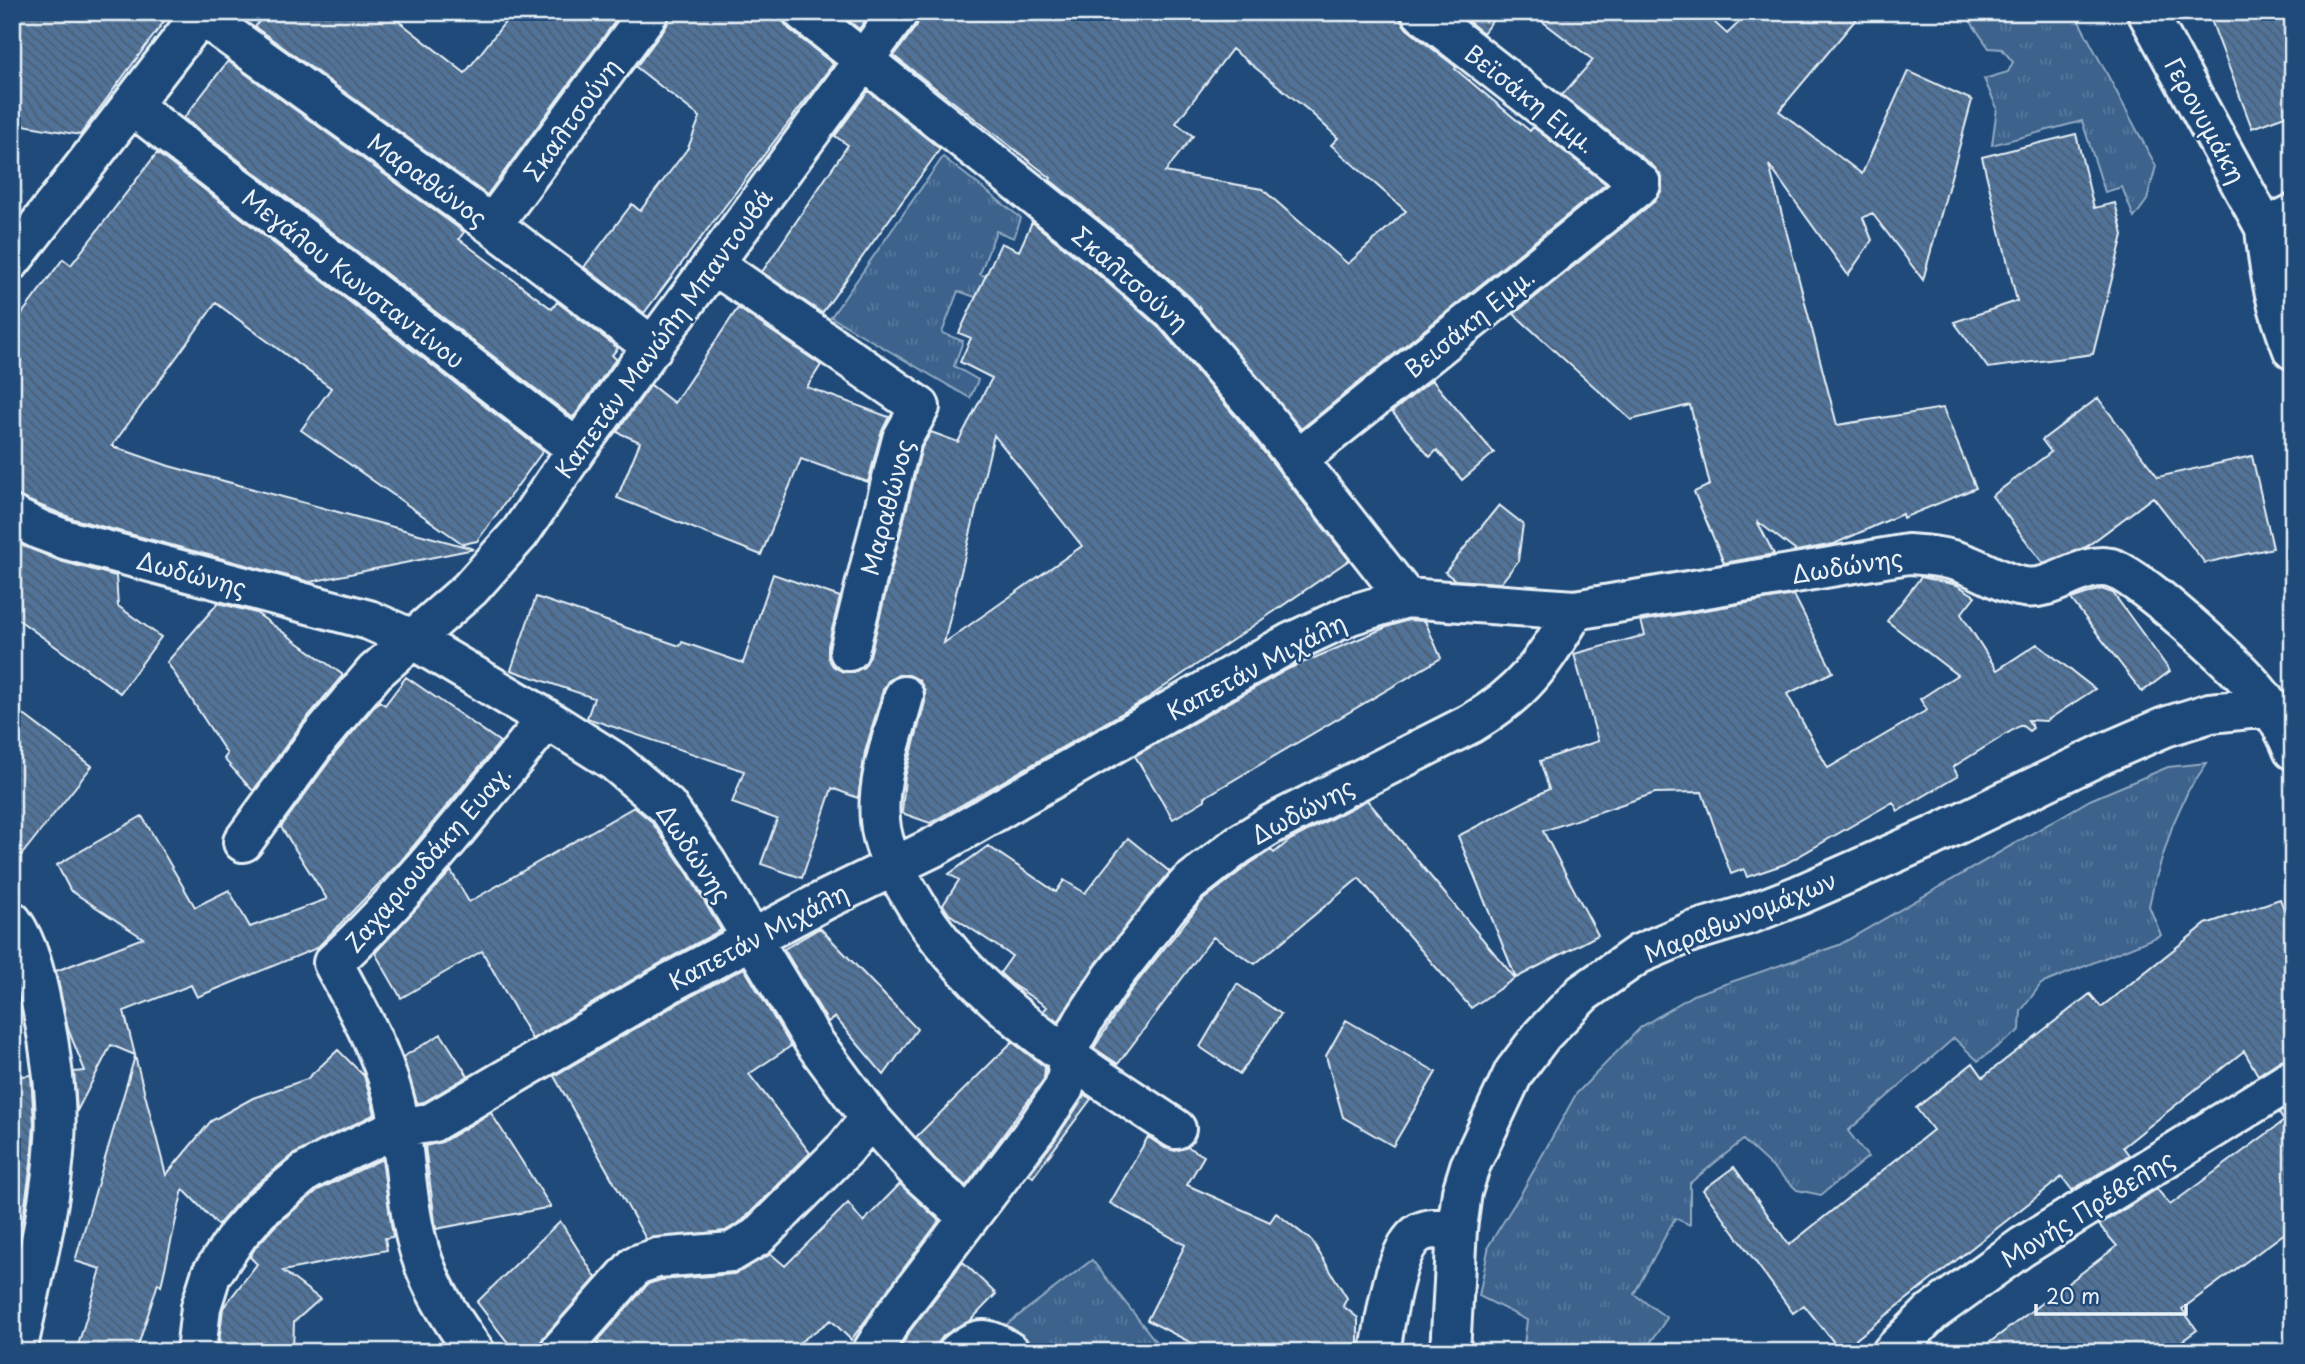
<svg xmlns="http://www.w3.org/2000/svg" width="2305" height="1364" viewBox="0 0 2305 1364" font-family="'Playpen Sans',sans-serif">
  <defs>
    <pattern id="grass-tufts" width="24" height="20" patternUnits="userSpaceOnUse" patternTransform="scale(1.75)"><rect width="24" height="20" fill="#3c628c"/><path d="M3 7l-1-3M5 7V3M7 7l1-3M15 17l-1-3M17 17v-4M19 17l1-3" fill="none" stroke="#58799d"/></pattern>
    <pattern id="building-back-hatch" width="6" height="6" patternUnits="userSpaceOnUse" patternTransform="scale(1.75)"><rect width="6" height="6" fill="#517399"/><path d="M-1 5l2 2M0 0l6 6M5-1l2 2" fill="none" stroke="#4c5e72"/></pattern>
  </defs>
  <rect width="100%" height="100%" fill="#1f4a7a"/>
  <filter id="ink" filterUnits="userSpaceOnUse"><feTurbulence type="fractalNoise" baseFrequency=".0143" numOctaves="2"/><feDisplacementMap in="SourceGraphic" scale="14" xChannelSelector="R" yChannelSelector="G"/><feConvolveMatrix kernelMatrix="1 2 1 2 8 2 1 2 1" color-interpolation-filters="sRGB"/></filter>
  <g filter="url(#ink)">
    <path fill="url(#grass-tufts)" stroke="#92aac2" stroke-width="2" d="M1964 12H2074L2156 166 2147 200 2134 218 2122 187 2105 192 2082 121 1992 145 1997 108 1984 79 2008 72 2013 62 2002 49 1989 48Z
      M943 157 1021 218 1014 238 996 231 980 274 989 278 981 299 958 291 942 333 963 341 954 366 978 380 970 398 831 317Z
      M2207 763 2188 791 2173 824 2154 884 2149 906 2161 935 2041 984 2021 1011 2020 1030 1978 1061 1954 1038 1848 1131 1868 1157 1821 1195 1797 1190 1743 1140 1690 1183V1225L1675 1218 1634 1294 1667 1318 1644 1352H1523L1527 1320 1479 1296 1489 1245 1523 1190 1576 1094 1641 1027 1693 995 1839 945 2090 800 2168 767Z
      M1092 1260 1164 1352H1029L1002 1328Z"/>
    <path fill="url(#building-back-hatch)" stroke="#e8f1f8" stroke-width="2" fill-rule="evenodd" d="M12 12H171L80 135 12 123Z
      M266 12H387L465 73 513 12H622L487 195 255 27Z
      M670 12H782L783 21 789 29 833 64 644 313 584 267 632 204 640 211 688 148 700 117 636 67 667 25Z
      M838 12H872L859 29Z
      M920 12H1400L1401 21 1407 29 1456 67 1455 69 1530 131 1533 127 1606 184 1301 429 1191 298 1130 244 1050 180 1051 178 894 56 917 25ZM1232 49 1308 110 1338 138 1331 145 1406 211 1348 264 1262 189 1165 172 1193 136 1176 123Z
      M1457 12H1499L1483 33Z
      M1530 12H1703L1727 34 1750 12H1862L1779 111 1862 174 1908 71 1972 100 1923 280 1872 213 1863 218 1872 240 1848 275 1769 165 1837 425 1943 408 1976 488 1903 518 1902 514 1834 544 1796 551 1757 521 1774 554 1724 563 1694 492 1710 485 1690 405 1631 420 1514 314 1655 201 1662 190V177L1654 167 1562 95 1593 60Z
      M2208 12H2293V113L2252 128Z
      M228 61 464 232 459 239 552 309 557 302 618 348 612 355 616 359 575 415 572 417 184 118Z
      M868 91 940 149 822 313 762 272 848 145 835 136Z
      M2076 134 2094 208 2115 203 2123 235 2093 354 1988 368 1954 322 2017 301 1982 157Z
      M157 153 543 451 477 541 463 544 301 430 331 388 216 303 112 446 169 466 474 549 310 582 74 519 12 494V327L63 259 71 265Z
      M1032 222 1101 277 1160 329 1241 423 1349 560 1145 700 930 823 902 813 905 777 925 702V691L919 680 909 675H898L888 681 883 690 865 752 858 798 832 788 802 878 761 864 777 819 732 803 744 771 587 718 594 698 511 670 536 597 680 646 682 642 743 663 773 574 840 597 828 646V658L833 666 843 672H854L864 667 870 656 922 447 931 432 958 442 992 378 960 362 971 338 959 333 1001 243 1019 251ZM994 435 1082 546 944 643Z
      M738 308 821 365 807 387 889 417 881 433 868 482 801 459 761 555 617 498 640 442 617 432 651 385 674 403Z
      M1432 380 1494 453 1462 480 1437 450 1430 457 1392 412Z
      M2098 398 2158 477 2252 456 2273 548 2205 563 2153 497 2086 547 2043 563 1992 496 2051 452 2042 440Z
      M1499 505 1523 524 1518 561 1501 583 1455 580 1445 572Z
      M12 541 60 561 116 576 118 606 161 637 120 693 12 615Z
      M1921 577 1957 585 1975 596 1961 614 1997 670 2037 644 2095 689 2046 721 2028 720 2033 728 2029 731 2021 725 1953 767 1958 776 1898 811 1893 802 1785 864 1747 877 1744 869 1731 874 1702 792 1655 793 1543 831 1598 935 1516 978 1458 836 1549 789 1540 761 1598 741 1574 654 1645 635 1641 621 1794 595 1833 672 1787 694 1828 768 1927 710 1920 699 1957 675 1887 621Z
      M2101 589 2113 593 2170 671 2142 692 2071 599Z
      M218 603 256 613 343 675 301 725 253 791 224 759 227 754 167 662Z
      M1408 620 1425 621 1441 658 1205 797V800L1173 819 1135 756 1288 669 1387 627Z
      M406 677 500 742 401 861 317 948 197 997 191 985 124 1011 135 1055 111 1045 77 1111 74 1072 85 1071 68 1029 56 971 143 938 70 890 57 865 142 816 195 907 229 890 250 927 327 899 281 827 336 752 379 701 385 705Z
      M12 706 92 766 12 867Z
      M1367 800 1515 978 1471 1008 1359 878 1255 964 1213 937 1118 1064 1094 1048 1130 991 1203 900 1251 863 1271 850 1274 853 1290 840Z
      M634 807 651 821 688 874 721 930 662 962 532 1039 482 951 401 998 375 953 451 871 469 902Z
      M1128 838 1170 872 1095 965 1058 1022 1043 1011 1047 1007 1013 985 1000 973 1012 956 949 914 943 905 959 880 949 874 988 846 1056 892 1064 880 1085 893Z
      M2280 899 2293 933V1057L2281 1060 2258 1075 2244 1051 2123 1147 2129 1155 2072 1190 2062 1177 1841 1351 1804 1305 1793 1313 1703 1190 1734 1167 1789 1245 1933 1130 1916 1108 1973 1063 1983 1077 2090 994 2101 1007 2206 924Z
      M820 928 917 1029 884 1075 835 1017 828 1022 784 949Z
      M744 968 791 1046 749 1074 810 1153 743 1220 725 1231 646 1239 554 1076 684 1000Z
      M1237 984 1281 1014 1240 1074 1200 1047Z
      M1346 1020 1436 1072 1393 1146 1343 1117 1326 1056Z
      M441 1034 468 1076 424 1102 417 1103 403 1057Z
      M1012 1042 1045 1067 1044 1079 966 1186 935 1159 916 1137Z
      M338 1050 364 1076 375 1114 292 1155 246 1193 218 1225 183 1189 161 1286 158 1283 136 1352H76L101 1269 75 1261 135 1056 166 1175 211 1121 253 1098 307 1079Z
      M31 1075 34 1124 31 1164 23 1218 12 1239V1077Z
      M1085 1095 1091 1099 1033 1177 1029 1174 1055 1140Z
      M2293 1105V1227L2182 1309 2197 1330 2167 1352H1977L2117 1246 2099 1225 2157 1189 2170 1205 2284 1121 2279 1113Z
      M491 1113 551 1207 436 1229 425 1146 442 1142Z
      M1148 1137 1165 1148 1175 1151 1188 1147 1204 1156 1187 1185 1270 1222 1276 1213 1312 1241 1347 1298 1343 1306 1358 1318V1352H1209L1147 1320 1185 1245 1110 1203Z
      M382 1159 393 1237 385 1238 387 1250 283 1271 320 1299 294 1322 293 1352H218L223 1308 257 1264 250 1257 255 1248 275 1226 318 1190Z
      M900 1184 939 1221 851 1340 831 1320 786 1352H605L596 1343 648 1284 661 1280 734 1274 771 1254 785 1266 848 1203 863 1222Z
      M560 1221 596 1278 543 1338 538 1352H515L477 1302Z
      M963 1262 996 1294 971 1320 944 1335 938 1343 937 1352H898L910 1331Z"/>
    <g fill="none" stroke-linecap="round" stroke-linejoin="round">
      <defs>
        <path id="street" d="M803 12 1115 260 1176 314 1258 409 1406 598
          M201 15 492 225 653 347
          M132 106 577 449
          M492 225 649 12
          M2265 228 2293 214
          M12 260 203 12
          M713 264 920 407 902 439 897 458 849 651
          M1297 460 1641 184 1421 12
          M12 516 40 530 67 540 369 620 412 639 547 719 615 762 667 806 706 862 814 1042 870 1118 920 1174 968 1217
          M904 696C894 735 876 779 880 820 882 847 895 870 909 893 970 1001 1076 1062 1176 1129
          M243 842 319 738 375 672 470 589 520 533 577 449 899 12
          M12 921C29 945 36 978 42 1007 50 1045 58 1101 55 1140 51 1211 31 1283 17 1352
          M196 1352 201 1307 211 1275 238 1235 260 1210 306 1172 330 1159 399 1127 431 1123 673 981 823 901 934 847 1236 673 1290 643 1350 615 1406 598 1575 610 1908 554C1927 555 1947 557 1965 564 1985 571 2002 584 2024 587 2054 592 2081 561 2111 568 2139 575 2233 663 2254 687 2270 706 2284 726 2293 750
          M475 1352C449 1316 426 1281 416 1238 404 1191 406 1142 393 1095 380 1048 356 1006 333 963 412 890 478 803 547 719
          M559 1352 636 1265 657 1258 732 1252 757 1237 846 1148 870 1118
          M872 1352 892 1319 1037 1128 1064 1088 1068 1071 1065 1055 1084 1020 1112 978 1166 909 1188 884 1238 845 1272 824 1472 723C1527 690 1542 663 1575 610
          M958 1352C979 1335 988 1337 1010 1352
          M1380 1352C1385 1324 1394 1248 1419 1233 1430 1227 1444 1229 1457 1229
          M1450 1352 1457 1229 1462 1192 1470 1166 1514 1072 1542 1035 1583 993 1639 954 1691 932 1750 914 1799 895 1931 837 2105 753 2165 727 2210 713 2269 707
          M1892 1352 1932 1312 2022 1247 2293 1079"/>
        <path id="secondary" d="M2147 12 2265 228 2293 257
          M2265 228C2269 273 2276 308 2293 350"/>
      </defs>
      <use href="#street" stroke="#e8f1f8" stroke-width="44"/>
      <use href="#secondary" stroke="#e8f1f8" stroke-width="44"/>
      <use href="#street" stroke="#1f4a7a" stroke-width="38"/>
      <use href="#secondary" stroke="#1f4a7a" stroke-width="38"/>
    </g>
  </g>
  <g text-anchor="middle" dominant-baseline="central" stroke-width="5" stroke-linejoin="round" paint-order="stroke">
    <g font-size="24" fill="#e8f1f8" stroke="#1f4a7a">
      <text transform="translate(1531 98) rotate(38)">Βεϊσάκη Εμμ.</text>
      <text transform="translate(571 119) rotate(-54)">Σκαλτσούνη</text>
      <text transform="translate(2206 120) rotate(61)">Γερονυμάκη</text>
      <text transform="translate(428 179) rotate(36)">Μαραθώνος</text>
      <text transform="translate(354 278) rotate(38)">Μεγάλου Κωνσταντίνου</text>
      <text transform="translate(1131 278) rotate(41)">Σκαλτσούνη</text>
      <text transform="translate(1469 322) rotate(-39)">Βεισάκη Εμμ.</text>
      <text transform="translate(663 333) rotate(-54)">Καπετάν Μανώλη Μπαντουβά</text>
      <text transform="translate(886 507) rotate(-75)">Μαραθώνος</text>
      <text transform="translate(1847 565) rotate(-9)">Δωδώνης</text>
      <text transform="translate(192 573) rotate(15)">Δωδώνης</text>
      <text transform="translate(1256 666) rotate(-28)">Καπετάν Μιχάλη</text>
      <text transform="translate(1302 810) rotate(-28)">Δωδώνης</text>
      <text transform="translate(695 853) rotate(56)">Δωδώνης</text>
      <text transform="translate(427 858) rotate(-49)">Ζαχαριουδάκη Ευαγ.</text>
      <text transform="translate(1740 916) rotate(-22)">Μαραθωνομάχων</text>
      <text transform="translate(758 936) rotate(-28)">Καπετάν Μιχάλη</text>
      <text transform="translate(2087 1208) rotate(-32)">Μονής Πρέβελης</text>
    </g>
  </g>
  <rect width="2305" height="1364" fill="none" stroke="#1f4a7a" stroke-width="42"/>
  <rect x="21" y="21" width="2263" height="1322" fill="none" stroke="#e8f1f8" stroke-width="2.5" filter="url(#ink)"/>
  <path d="M2036 1304v10h150v-10" fill="none" stroke="#e8f1f8" stroke-width="3.5"/>
  <text x="2046" y="1304" font-size="21" fill="#e8f1f8" stroke="#1f4a7a" stroke-width="5" paint-order="stroke">20 m</text>
</svg>
